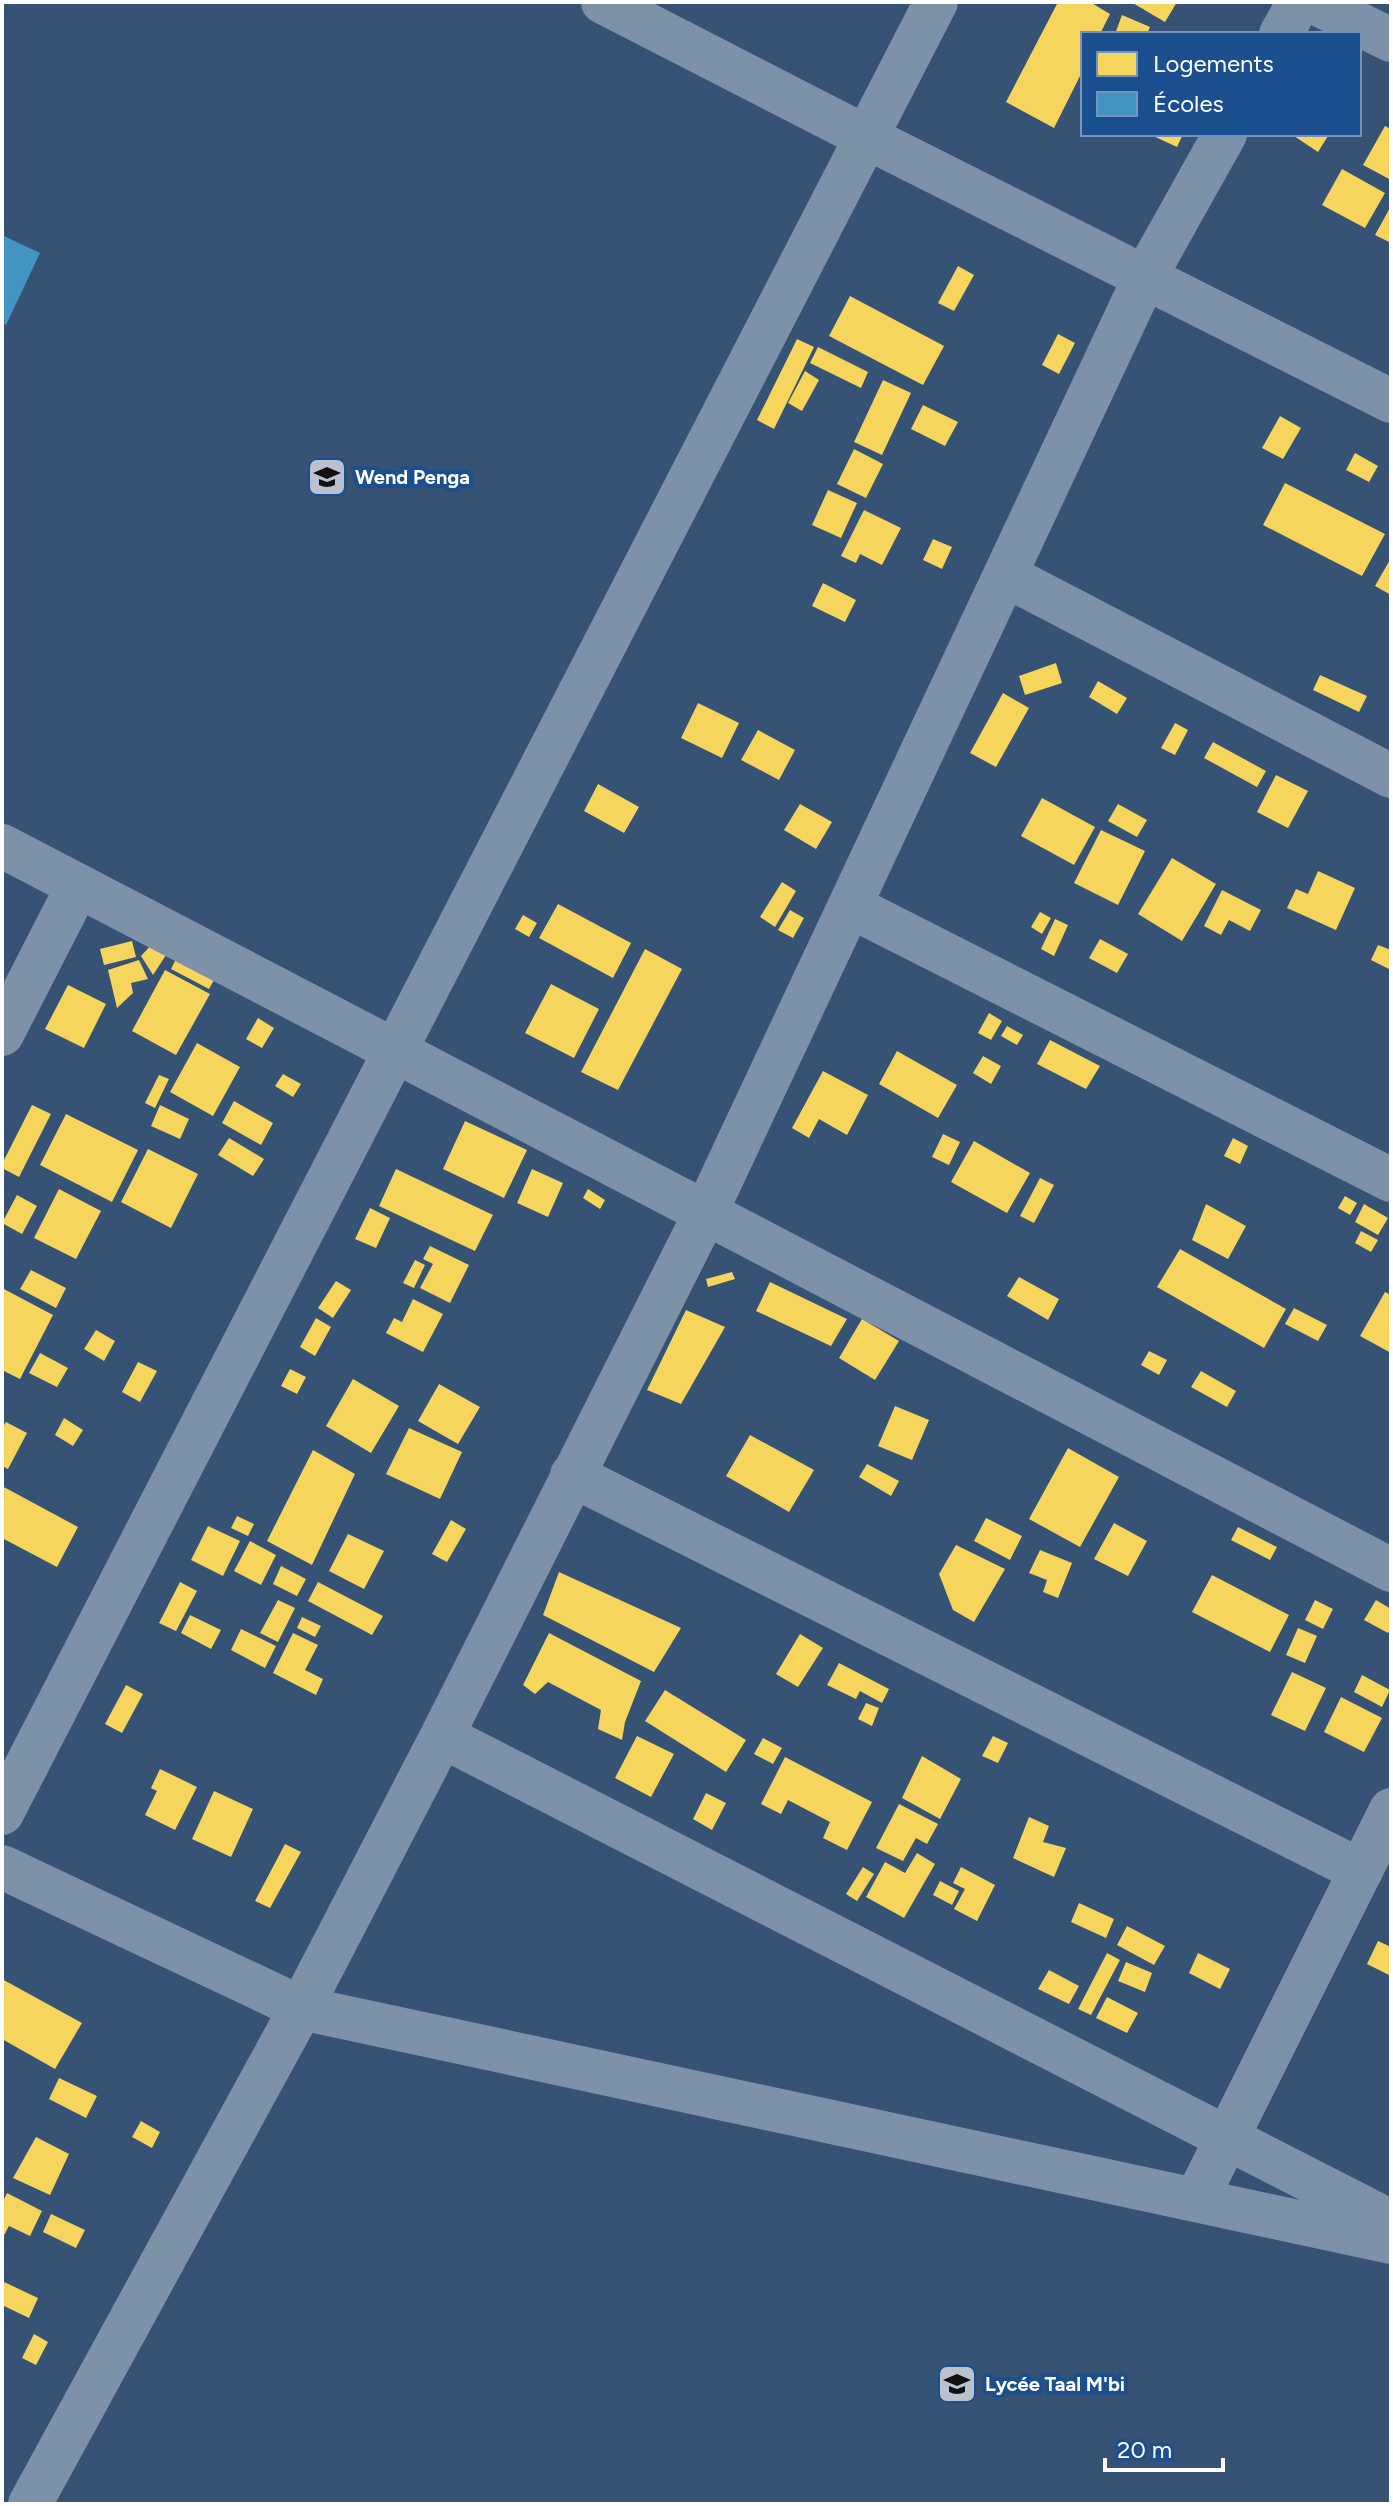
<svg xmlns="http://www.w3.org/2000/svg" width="1393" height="2506" viewBox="0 0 1393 2506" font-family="Figtree,sans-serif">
  <rect width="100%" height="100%" fill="#365274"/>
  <path fill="#f6d55c" d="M1058 2H1090L1110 14 1100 34H1083V70L1054 128 1006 102Z
    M1131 2H1177L1165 22Z
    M1122 15 1150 27 1147 34H1115Z
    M1385 126 1391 129V180L1363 165Z
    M1149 134H1183L1177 147Z
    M1291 134H1326L1328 136 1318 152Z
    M1342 169 1385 193 1365 228 1322 205Z
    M1391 206V243L1375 235Z
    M958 266 974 275 954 311 938 303Z
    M850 296 944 346 923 385 829 336Z
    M1058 334 1075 343 1059 374 1042 365Z
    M797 339 814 347 774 429 757 420Z
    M818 347 868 372 861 388 810 363Z
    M805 371 819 380 802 411 788 403Z
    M883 380 911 393 882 455 854 442Z
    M923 405 958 422 945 446 911 429Z
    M1280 416 1301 428 1283 459 1262 448Z
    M854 449 883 464 866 498 837 484Z
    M1355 453 1378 466 1369 482 1346 470Z
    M1285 483 1385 534 1362 576 1263 525Z
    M828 490 857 503 841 538 812 525Z
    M864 510 901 528 882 565 860 554 856 563 841 556Z
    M933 539 952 547 942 569 923 560Z
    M1391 558V595L1375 586Z
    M823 583 856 600 845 622 812 606Z
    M1056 663 1062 683 1025 695 1019 676Z
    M1320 675 1367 696 1359 712 1313 690Z
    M1098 681 1127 698 1117 714 1089 697Z
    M1003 693 1029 708 996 767 970 753Z
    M698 703 739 723 722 758 681 738Z
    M1175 723 1188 730 1175 755 1161 748Z
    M758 730 795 750 779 780 741 760Z
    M1213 742 1266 771 1257 787 1204 758Z
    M1276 775 1308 791 1288 828 1257 812Z
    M598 784 639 807 624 833 584 811Z
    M1042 798 1095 827 1074 865 1021 836Z
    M800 804 832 822 816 849 784 830Z
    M1118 804 1147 820 1137 837 1108 821Z
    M1101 830 1145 851 1118 905 1074 883Z
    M1172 858 1216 884 1182 941 1138 914Z
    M1318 871 1355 888 1336 930 1287 908 1296 889 1308 894Z
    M782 882 796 891 775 927 760 917Z
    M1222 890 1261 910 1250 931 1229 920 1221 935 1204 926Z
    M558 904 631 943 613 978 539 938Z
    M790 910 804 918 793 938 778 930Z
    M1040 912 1051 918 1042 934 1031 927Z
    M523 915 537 923 529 937 515 929Z
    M1055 919 1068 925 1054 956 1041 949Z
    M1100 939 1128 954 1117 973 1089 958Z
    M132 941 136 957 104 965 100 949Z
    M153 943 168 952 153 975 141 956Z
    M1378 945 1391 950 1389 969 1371 960Z
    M645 949 682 969 618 1090 581 1072Z
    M178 955 217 975 209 989 171 969Z
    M139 960 148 979 131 983 133 993 117 1008 108 970Z
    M165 970 210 994 176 1055 132 1031Z
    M551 984 599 1009 574 1058 525 1033Z
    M68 985 106 1004 84 1048 45 1029Z
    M989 1013 1002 1021 991 1040 978 1033Z
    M258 1018 274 1028 262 1048 246 1039Z
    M1007 1026 1023 1035 1017 1045 1001 1036Z
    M1050 1040 1100 1066 1086 1089 1037 1064Z
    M197 1043 240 1067 213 1116 170 1092Z
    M897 1051 957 1085 938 1118 879 1084Z
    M983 1056 1001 1066 991 1084 973 1073Z
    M823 1071 868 1095 847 1135 819 1119 809 1138 792 1128Z
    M283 1074 301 1084 293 1097 275 1086Z
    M159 1075 169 1079 155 1108 145 1103Z
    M234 1101 273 1123 261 1145 222 1123Z
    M32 1105 51 1114 19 1177 2 1168V1164Z
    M160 1105 189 1119 180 1139 151 1126Z
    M66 1114 138 1150 112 1202 40 1165Z
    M465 1121 527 1150 504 1198 443 1169Z
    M943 1134 960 1142 949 1165 932 1157Z
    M229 1138 264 1159 253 1176 218 1155Z
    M1233 1138 1248 1146 1240 1164 1224 1156Z
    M974 1141 1030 1173 1007 1213 951 1182Z
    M148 1149 198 1174 171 1228 121 1202Z
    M396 1169 493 1215 475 1251 379 1206Z
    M532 1169 563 1183 548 1217 517 1203Z
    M1040 1178 1054 1185 1034 1223 1020 1216Z
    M59 1189 101 1211 76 1259 34 1238Z
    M588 1189 605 1200 600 1209 583 1198Z
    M17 1195 37 1206 22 1234 2 1223Z
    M1345 1196 1357 1203 1350 1215 1338 1208Z
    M1206 1204 1246 1226 1228 1259 1192 1240Z
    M1364 1204 1388 1218 1378 1235 1355 1222Z
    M370 1208 390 1218 376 1248 355 1239Z
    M1361 1231 1378 1240 1371 1252 1355 1243Z
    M430 1246 469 1265 450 1303 420 1288 433 1264 423 1259Z
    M1180 1249 1286 1309 1264 1348 1157 1287Z
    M415 1260 425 1265 414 1288 403 1283Z
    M31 1270 66 1288 56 1308 20 1289Z
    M732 1272 735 1279 708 1287 706 1279Z
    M1019 1277 1059 1299 1048 1320 1007 1296Z
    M336 1281 351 1290 333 1318 318 1308Z
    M770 1282 847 1319 831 1346 756 1311Z
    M2 1288 53 1315 20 1379 2 1370Z
    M1385 1292 1391 1295V1353L1360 1336Z
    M413 1299 443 1314 423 1352 386 1333 394 1318 402 1322Z
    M1294 1308 1327 1325 1318 1341 1285 1324Z
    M686 1310 725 1327 681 1404 647 1390Z
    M316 1318 331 1327 315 1356 300 1347Z
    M862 1319 899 1341 875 1380 839 1358Z
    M96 1330 115 1341 104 1361 84 1349Z
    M1149 1351 1167 1360 1159 1375 1141 1365Z
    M40 1353 68 1368 57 1387 29 1373Z
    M138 1362 157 1371 140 1402 122 1392Z
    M290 1369 306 1377 297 1394 281 1386Z
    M1201 1371 1236 1391 1227 1407 1191 1387Z
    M353 1379 399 1406 371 1453 326 1426Z
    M439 1384 480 1407 458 1444 418 1421Z
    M895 1406 929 1420 912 1460 878 1446Z
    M64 1418 83 1430 73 1446 55 1435Z
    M6 1422 27 1433 8 1469 2 1466V1428Z
    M409 1428 462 1452 440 1499 386 1474Z
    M750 1435 814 1470 789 1512 726 1476Z
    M1068 1448 1119 1477 1080 1547 1029 1519Z
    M313 1450 355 1474 312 1565 267 1541Z
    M867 1464 899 1481 891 1496 859 1477Z
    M2 1486 78 1527 57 1567 2 1538Z
    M237 1516 254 1524 248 1536 231 1528Z
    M986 1518 1022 1536 1010 1560 974 1541Z
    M451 1520 466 1529 447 1562 432 1554Z
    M1114 1523 1147 1541 1128 1576 1094 1559Z
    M208 1526 240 1541 223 1576 191 1560Z
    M1238 1527 1277 1547 1270 1560 1231 1540Z
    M348 1534 384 1551 364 1589 329 1571Z
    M250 1541 276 1555 261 1585 234 1571Z
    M956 1545 1005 1569 974 1622 953 1610 939 1574Z
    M1040 1550 1072 1563 1058 1598 1043 1592 1047 1580 1029 1573Z
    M281 1566 306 1579 297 1596 273 1584Z
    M559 1572 681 1628 654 1672 543 1615Z
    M1212 1575 1289 1615 1270 1652 1192 1612Z
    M180 1582 197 1591 176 1631 159 1623Z
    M318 1582 383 1616 372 1635 308 1601Z
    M278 1600 295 1608 278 1642 260 1633Z
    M1315 1600 1333 1609 1323 1629 1305 1620Z
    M1376 1600 1391 1609V1628L1388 1633 1364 1620Z
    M190 1615 221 1630 211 1649 181 1633Z
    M302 1617 321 1626 315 1637 297 1628Z
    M1298 1628 1317 1636 1305 1663 1286 1655Z
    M241 1629 276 1646 265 1668 231 1650Z
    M293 1633 318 1645 305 1670 323 1679 316 1695 273 1673Z
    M549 1633 641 1681 625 1722 622 1740 598 1729 601 1710 548 1682 535 1694 523 1685Z
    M800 1634 823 1648 798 1687 776 1674Z
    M839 1663 889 1689 882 1703 860 1691 856 1699 827 1685Z
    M1292 1672 1326 1688 1305 1731 1271 1715Z
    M1362 1675 1390 1690 1382 1707 1354 1692Z
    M126 1685 143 1694 122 1733 105 1724Z
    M665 1690 746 1740 726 1772 645 1721Z
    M1341 1697 1382 1718 1364 1752 1324 1732Z
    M866 1703 879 1708 872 1726 858 1719Z
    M637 1736 674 1754 651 1797 615 1778Z
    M993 1736 1008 1743 998 1763 982 1756Z
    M763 1738 782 1748 773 1764 754 1754Z
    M922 1756 961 1779 940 1819 902 1798Z
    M785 1757 872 1802 847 1850 823 1838 830 1822 788 1800 781 1814 761 1804Z
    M160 1769 197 1787 175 1830 145 1815 157 1791 151 1788Z
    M214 1791 253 1809 231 1857 192 1839Z
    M706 1793 726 1803 712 1830 693 1819Z
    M899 1804 938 1824 927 1844 916 1838 903 1861 876 1848Z
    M1029 1817 1049 1826 1043 1842 1066 1848 1054 1877 1013 1858Z
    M285 1844 301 1852 270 1908 255 1901Z
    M917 1853 935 1864 904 1918 866 1897 885 1862 905 1873Z
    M863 1867 874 1874 857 1901 846 1894Z
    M961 1867 995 1885 977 1921 954 1909 965 1889 953 1883Z
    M940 1881 959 1891 952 1905 933 1895Z
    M1079 1903 1114 1919 1106 1938 1071 1922Z
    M1127 1926 1165 1946 1154 1965 1117 1945Z
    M1378 1941 1391 1947V1976L1367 1964Z
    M1107 1953 1120 1960 1091 2015 1078 2009Z
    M1198 1953 1230 1969 1220 1989 1189 1973Z
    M1126 1962 1152 1973 1145 1992 1118 1981Z
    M1049 1970 1079 1986 1069 2004 1038 1989Z
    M2 1979 82 2023 55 2069 2 2039Z
    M1107 1997 1138 2013 1127 2033 1096 2018Z
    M59 2078 97 2096 86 2118 49 2099Z
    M141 2121 160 2132 152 2148 132 2137Z
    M36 2137 69 2154 50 2195 13 2178Z
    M7 2193 42 2211 30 2236 9 2226 2 2239V2203Z
    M51 2214 85 2230 76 2248 43 2232Z
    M2 2281 38 2298 29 2318 2 2305Z
    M34 2334 48 2342 36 2365 22 2358Z"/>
  <path fill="#4393c3" d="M4 236 40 253 6 325 2 322V240Z"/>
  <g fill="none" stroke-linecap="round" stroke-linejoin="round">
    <path stroke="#7d92a8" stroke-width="44" d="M603 2 866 137 1391 401
      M1314 2 1391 40
      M1281 34 1299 2
      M1005 575 1391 776
      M2 846 1391 1570
      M850 906 1391 1180
      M2 1034 78 886
      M572 1475 1361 1871
      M442 1736 1391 2222
      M2 1813 936 2
      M2 1867 301 2008 1391 2242
      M1196 2200 1391 1810
      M30 2504 301 2008 442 1736 705 1214 1145 277 1225 134"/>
  </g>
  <defs>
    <symbol id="school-square" viewBox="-11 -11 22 22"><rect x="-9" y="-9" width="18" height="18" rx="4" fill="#b9c2ce" stroke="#1b4f8f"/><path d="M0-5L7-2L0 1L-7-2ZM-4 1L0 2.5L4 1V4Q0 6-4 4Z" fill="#111"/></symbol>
  </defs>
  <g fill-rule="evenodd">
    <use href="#school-square" x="305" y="455" width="44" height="44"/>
    <use href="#school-square" x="935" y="2362" width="44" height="44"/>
  </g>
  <g text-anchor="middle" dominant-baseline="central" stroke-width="8" stroke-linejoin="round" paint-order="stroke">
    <g font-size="20" font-weight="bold" fill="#fff" stroke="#1b4f8f" text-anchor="start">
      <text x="355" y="477">Wend Penga</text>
      <text x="985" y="2384">Lycée Taal M'bi</text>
    </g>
  </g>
  <rect width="1393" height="2506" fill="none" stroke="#ffffff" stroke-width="8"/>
  <rect x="1081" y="32" width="280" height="104" fill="#1b4f8f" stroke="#7695bc" stroke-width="2"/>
  <rect x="1097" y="52" width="40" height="24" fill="#f6d55c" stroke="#7695bc" stroke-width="2"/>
  <text x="1153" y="72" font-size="24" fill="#ffffff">Logements</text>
  <rect x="1097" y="92" width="40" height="24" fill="#4393c3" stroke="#7695bc" stroke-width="2"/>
  <text x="1153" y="112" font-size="24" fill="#ffffff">Écoles</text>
  <path d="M1105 2458v12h118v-12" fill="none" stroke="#ffffff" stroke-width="4"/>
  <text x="1117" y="2458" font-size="24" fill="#ffffff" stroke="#1b4f8f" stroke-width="6" paint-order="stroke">20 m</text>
</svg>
